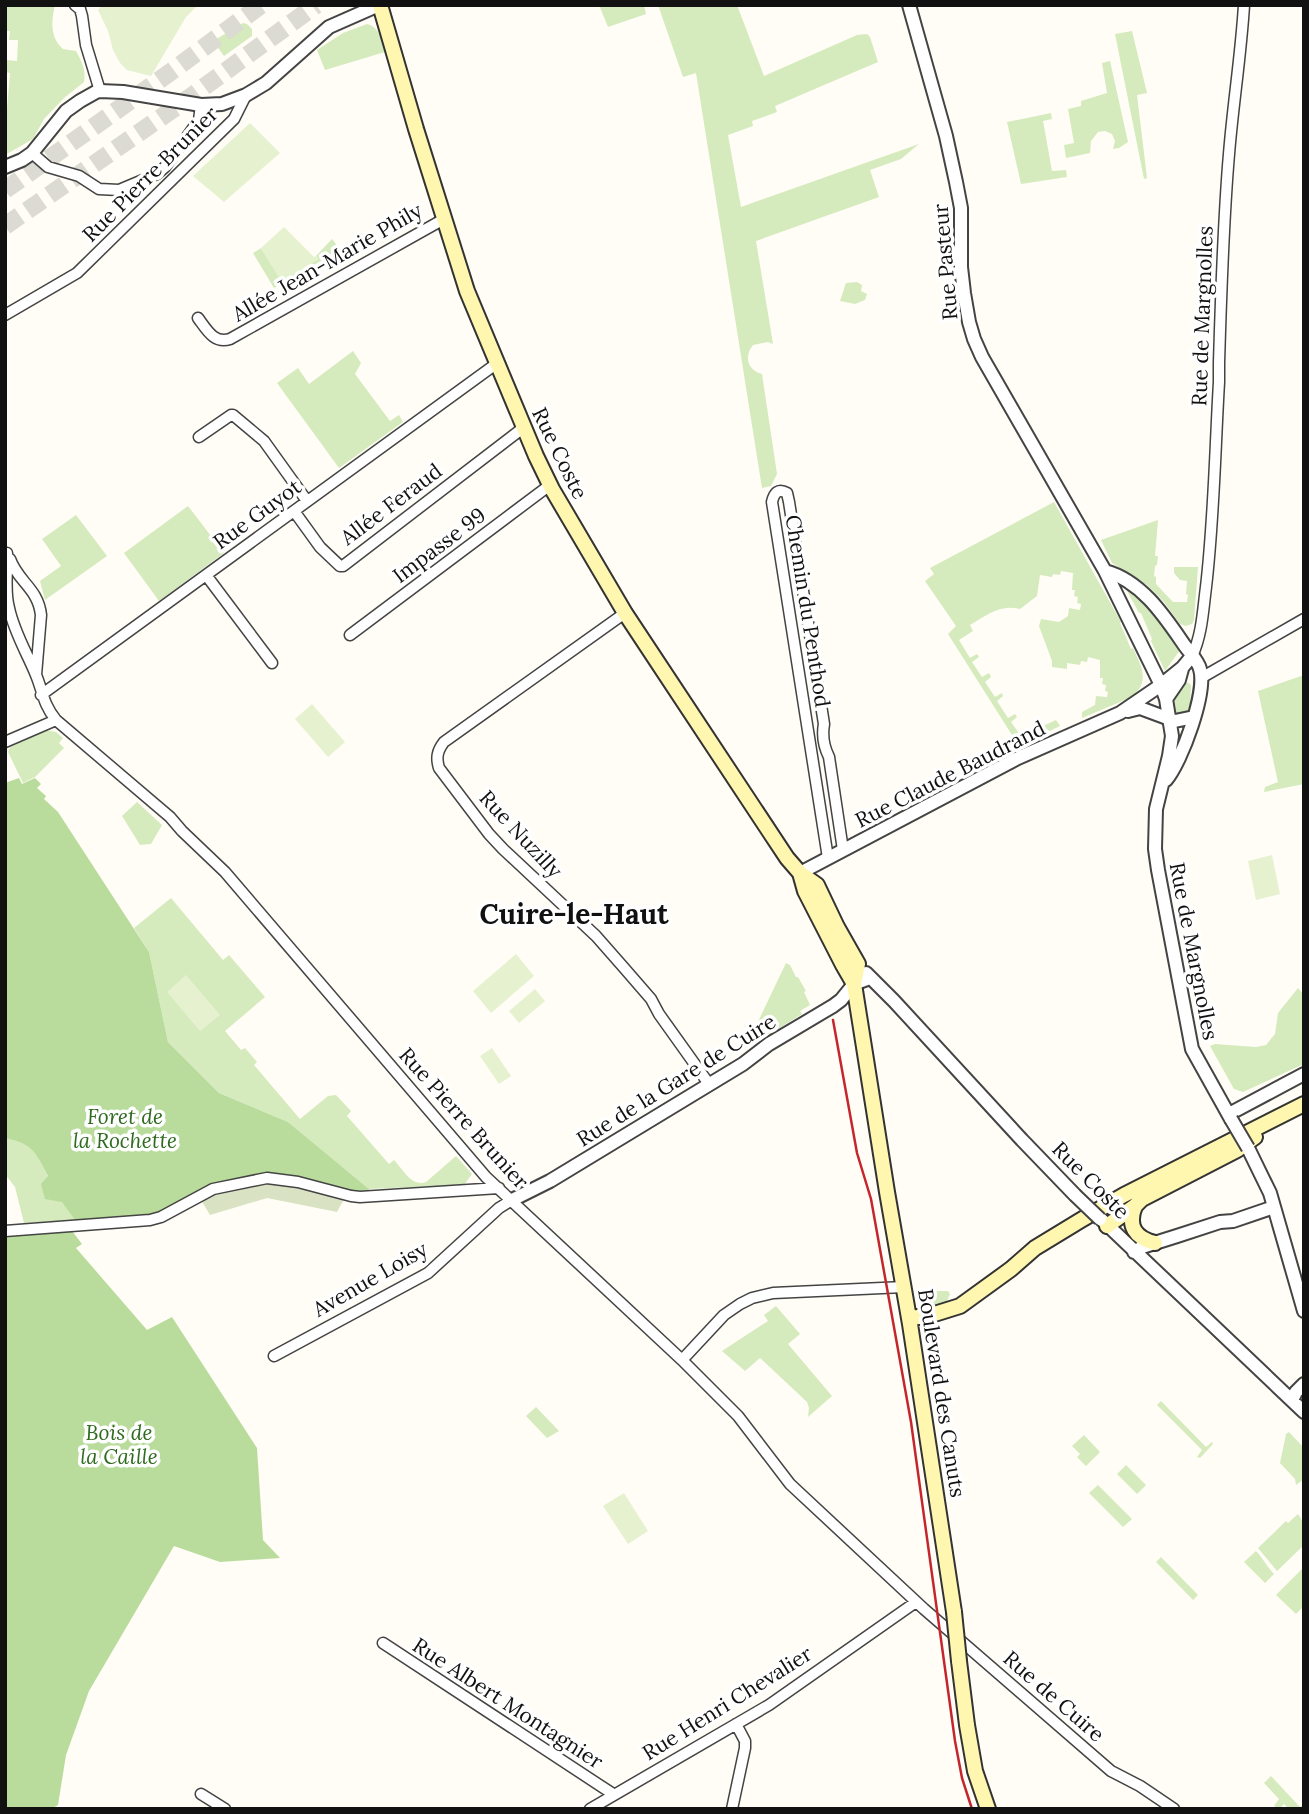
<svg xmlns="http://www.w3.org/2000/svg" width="1309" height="1814" viewBox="0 0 1309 1814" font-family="Lora,serif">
  <rect width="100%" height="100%" fill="#fffdf5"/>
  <path fill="#d5ebbd" d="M5 5H55C51 22 50 37 63 49L76 51C82 62 86 70 84 82L64 98 44 119 33 139 5 155V133L10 73 5 72V60L17 61 18 40H9L10 31H5Z
    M599 5H644L646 14 608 27Z
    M658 5H737L764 76 857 35 867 34 870 37 878 62 775 106 777 112 752 121 753 126 728 135 741 207 919 144 901 159 870 170 879 197 756 241 773 344 768 342 753 345C744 356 747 370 762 374L777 474 771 486 762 488 696 73 683 77Z
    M243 23 247 24 252 29V36L224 56 213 41Z
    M367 24C380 27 381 40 385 52L325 70 317 50 343 33Z
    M1132 31 1147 93 1137 95 1147 178 1144 179 1115 34Z
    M1110 61 1128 142 1119 148 1113 149 1115 141 1112 134 1105 131 1098 132 1091 141 1090 153 1066 158 1064 145 1074 143 1068 109 1081 106V101L1107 93 1102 63Z
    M1051 113 1052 119 1043 121 1052 171 1066 170 1067 177 1021 184 1007 122Z
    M332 239 340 249 354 242 359 253 332 268 326 258 274 288 253 253 261 248 281 280 318 258 316 256Z
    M857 282 862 285 861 291 867 294 865 300 855 304 840 301 846 283Z
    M353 351 361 363 355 374 390 421 399 415 403 422 339 468 277 383 298 368 309 384Z
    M1054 502 1121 622 1120 623 1131 649 1133 648C1142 667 1150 681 1132 697L1082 718V712L1095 705 1096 696 1107 697 1108 692 1105 691 1106 685 1102 684 1103 678H1100V660L1088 657 1087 662 1081 661 1080 665 1067 663V669L1052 667V661L1039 626 1041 619 1059 622 1068 616 1069 608 1080 610 1081 604 1077 603 1078 597 1074 596 1075 590H1072L1073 573 1061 571 1060 575 1053 574 1052 577 1040 575 1037 596 1020 609C1000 604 987 615 970 625L973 631 959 640 970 658 977 654 979 657 972 662 982 677 989 673 991 677 985 682 995 697 1002 693 1003 696 997 701 1008 718 1015 714 1017 717 1011 722 1021 736 1056 720 1060 726 1019 746 948 634 956 626 925 581 934 574 930 568Z
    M188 506 224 553 159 601 124 553Z
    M76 515 107 556 45 600 40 581 61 566 42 539Z
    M1158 520 1155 556H1158L1157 565 1155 566 1154 576 1156 577V584L1173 602H1187L1188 595 1186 594 1187 581 1180 580 1174 573V567H1198L1194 620 1192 624 1186 626 1180 624 1164 602 1147 585 1112 563 1101 540Z
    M1128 589C1150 604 1166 626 1180 650L1165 671 1151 641 1152 639 1141 613H1139L1127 591Z
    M1304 675V784L1264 792 1265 787 1278 782 1258 691Z
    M1184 682 1189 683 1191 685 1190 706 1187 713 1177 716C1169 705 1177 692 1184 682Z
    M46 730 56 732 63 738 59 743 64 748 35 777 23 783 8 752 10 747Z
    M137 802 162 825 151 844 140 845 122 816Z
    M171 898 223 960 229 955 265 997 225 1031 241 1050 245 1048 257 1062 254 1065 300 1119 328 1096 336 1095 351 1111 347 1116 389 1164 394 1160C404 1171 412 1187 426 1182L456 1156 472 1174 464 1185 367 1189 288 1122 219 1093 168 1042 149 952 134 928Z
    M786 963 790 965 796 977H798L806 991 804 992 810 1005 800 1011 802 1014 770 1034 755 1028Z
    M1298 988 1304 995V1064L1243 1092 1234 1089 1210 1046 1215 1044 1256 1047 1266 1045 1275 1034 1278 1013Z
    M5 1138 22 1141 35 1151 48 1177 75 1220 24 1223 15 1187 5 1174Z
    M935 1291H948L950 1294 946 1303 926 1310V1293Z
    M776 1306 800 1334 788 1344 832 1396 808 1417 809 1408 807 1402 760 1358 745 1371 722 1351 768 1321 764 1315Z
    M1161 1401 1206 1447 1212 1442 1213 1444 1200 1458 1197 1457 1202 1450 1157 1405Z
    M536 1407 559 1431 547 1438 526 1416Z
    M1289 1432 1304 1448V1479L1296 1485 1295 1479 1280 1463 1286 1434Z
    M1084 1435 1100 1452 1086 1466 1077 1457 1080 1454 1072 1446Z
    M1126 1465 1146 1485 1137 1494 1117 1474Z
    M1098 1485 1132 1519 1123 1527 1089 1493Z
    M1298 1514 1304 1524V1545L1277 1571 1258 1548 1286 1521 1288 1523Z
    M1256 1551C1263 1558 1267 1567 1274 1574L1265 1583 1244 1562Z
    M1161 1557 1198 1595 1193 1600 1156 1562Z
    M1304 1567V1606L1296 1614 1276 1595Z
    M1271 1776 1300 1807 1304 1803V1809H1289L1284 1804 1279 1809 1274 1806 1279 1799 1264 1783Z"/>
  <path fill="#b9dc9c" d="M19 778 22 784 35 778 41 784 37 788 46 796 44 799 58 812 149 952 168 1042 219 1093 288 1122 371 1191 364 1195 264 1174 162 1213 142 1217 75 1220 62 1202 45 1199 41 1184 48 1176C35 1152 34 1144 5 1138V783Z
    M72 1231 82 1244 76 1248 147 1330 172 1317 257 1448 263 1540 280 1558 220 1562 174 1546 89 1691 66 1755 58 1805 51 1809H5V1235Z"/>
  <path fill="#d9e3c4" d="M266 1182 289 1185 344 1199 337 1212 267 1198 210 1215 201 1200 214 1193Z"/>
  <path fill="#e6f2cf" d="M98 5H198L186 17 151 76 127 70 120 63 113 50 108 31 98 10 100 8Z
    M250 123 280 153 224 202 193 176Z
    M284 227 314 257 316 256 319 259 281 281 261 248Z
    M312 704 345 742 328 757 295 719Z
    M1272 855 1280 894 1256 900 1248 861Z
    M516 954 534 976 491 1013 473 991Z
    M186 975 220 1015 200 1031 167 992Z
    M535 989 545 1001 519 1023 509 1011Z
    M492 1048 511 1076 499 1084 480 1056Z
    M624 1493 648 1531 628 1544 603 1506Z"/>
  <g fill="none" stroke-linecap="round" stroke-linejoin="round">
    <path stroke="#dbdad3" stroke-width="18" stroke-dasharray="18 9" stroke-linecap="butt" d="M5 190 172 71 261 5
      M5 226 189 98 316 5"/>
    <defs>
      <path id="minor" d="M75 5 80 9 82 16 86 45 100 91
        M32 153 48 167 79 176 99 189 119 190 157 174 165 167 199 120 201 105
        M5 315 77 273 234 119 246 95
        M198 318C207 330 214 344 230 339L444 219
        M199 437 231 415H233L264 441 307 501
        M294 511 320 547 340 566H343L523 428
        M7 553C8 571 4 590 9 608 14 632 27 653 36 675 43 692 43 704 56 720L170 817 182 831 225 872 486 1177 682 1360 738 1416 790 1484 924 1609 1111 1771 1140 1786 1174 1809
        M10 559C18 582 38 588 41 615L36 675
        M206 575 272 663
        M625 613 444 742C437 751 436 758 439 768L489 834 503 849 596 936 625 969 651 999 659 1014 709 1084
        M350 635 550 485
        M1192 656C1202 635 1203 610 1206 587 1214 519 1215 450 1219 382V363C1221 294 1223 224 1229 154 1233 104 1241 55 1244 5
        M1201 678 1304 619
        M41 695 496 364
        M5 742 56 720
        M828 858 772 502C774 493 778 488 787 493L789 502 824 724C822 735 824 747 829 757L843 850
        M5 1231 150 1220 161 1217 213 1189 267 1178 298 1182 351 1196 360 1197 499 1188
        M274 1356 428 1273 499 1208 512 1200
        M682 1360 724 1315 740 1304 752 1298 773 1293 904 1287
        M383 1643 613 1794
        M201 1794 225 1809
        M590 1809 769 1705 916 1602
        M732 1809 745 1748V1741L736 1724"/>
      <path id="tertiary" d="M909 5 946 136 956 182 961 208V267L964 293 969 322 974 339 982 357 1105 571 1161 685 1166 699 1172 736 1169 756 1156 809 1155 849 1158 870 1192 1049 1231 1119
        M5 167 22 160 32 153 66 111 80 101 96 92 100 91 123 92 201 105 222 104 246 95 266 83 329 27 379 5
        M1105 571C1142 581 1165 617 1185 646 1190 653 1198 661 1200 669 1207 692 1182 761 1166 780
        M1166 699 1179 680 1182 669
        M1128 711 1140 708 1175 721 1194 717
        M800 873 1018 758 1120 713 1161 685 1182 668 1192 656
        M866 973 894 1001 1022 1140 1075 1195
        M1229 1114 1304 1074
        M1248 1148 1270 1193 1304 1311
        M512 1200 550 1181 743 1064 769 1044 833 1006 841 1000 854 984 870 978
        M1101 1219 1304 1412
        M1134 1252 1142 1247 1177 1236 1220 1222 1233 1221 1274 1207
        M1292 1400 1296 1392 1304 1384"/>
      <path id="secondary" d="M380 5 416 129 467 291 536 456 552 489 625 613 787 858 800 873 817 885 837 927 858 964 854 984 887 1192 910 1324 954 1612
        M800 873 805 891 843 965 854 984
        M1135 1206C1127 1226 1135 1238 1155 1243
        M1107 1226 1135 1206 1142 1199 1237 1150 1255 1137
        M909 1318 928 1316 960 1306 1011 1269 1035 1248 1081 1220 1124 1195 1304 1104
        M959 1661 967 1725 975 1771 988 1809"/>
    </defs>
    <use href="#minor" stroke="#444" stroke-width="13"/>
    <use href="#tertiary" stroke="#444" stroke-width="16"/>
    <use href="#secondary" stroke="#333" stroke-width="18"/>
    <use href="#minor" stroke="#fff" stroke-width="10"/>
    <use href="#tertiary" stroke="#fff" stroke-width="12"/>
    <use href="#secondary" stroke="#fff6b0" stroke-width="14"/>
    <path stroke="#c4262e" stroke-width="2.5" d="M833 1020 857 1153 871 1199 911 1422 955 1741 962 1778 972 1809"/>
    <defs>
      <path id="tertiary-bridge" d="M1231 1119 1248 1148
        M1075 1195 1100 1219"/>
      <path id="secondary-bridge" d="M954 1612 959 1661"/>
    </defs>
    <use href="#tertiary-bridge" stroke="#444" stroke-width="16" stroke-linecap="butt"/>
    <use href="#secondary-bridge" stroke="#333" stroke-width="18" stroke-linecap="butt"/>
    <use href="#tertiary-bridge" stroke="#fff" stroke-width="12"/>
    <use href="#secondary-bridge" stroke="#fff6b0" stroke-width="14"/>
  </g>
  <g text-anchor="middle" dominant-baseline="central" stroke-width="7" stroke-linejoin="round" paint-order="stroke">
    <g font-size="21" fill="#111" stroke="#fff">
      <text transform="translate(150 174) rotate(-45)">Rue Pierre Brunier</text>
      <text transform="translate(327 262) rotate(-30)">Allée Jean-Marie Phily</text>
      <text transform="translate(945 262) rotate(-95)">Rue Pasteur</text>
      <text transform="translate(1202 316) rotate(-88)">Rue de Margnolles</text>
      <text transform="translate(560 453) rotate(64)">Rue Coste</text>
      <text transform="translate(391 504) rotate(-37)">Allée Feraud</text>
      <text transform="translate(257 514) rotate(-36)">Rue Guyot</text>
      <text transform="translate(439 545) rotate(-37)">Impasse 99</text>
      <text transform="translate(808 611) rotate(81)">Chemin du Penthod</text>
      <text transform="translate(950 774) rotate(-27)">Rue Claude Baudrand</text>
      <text transform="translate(521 834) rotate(47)">Rue Nuzilly</text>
      <text transform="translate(1194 951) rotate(79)">Rue de Margnolles</text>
      <text transform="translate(676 1080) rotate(-32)">Rue de la Gare de Cuire</text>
      <text transform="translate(464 1118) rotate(48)">Rue Pierre Brunier</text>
      <text transform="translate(1091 1180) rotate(45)">Rue Coste</text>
      <text transform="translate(370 1279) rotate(-30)">Avenue Loisy</text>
      <text transform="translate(942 1393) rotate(81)">Boulevard des Canuts</text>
      <text transform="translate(1054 1696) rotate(41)">Rue de Cuire</text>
      <text transform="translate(508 1703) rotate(33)">Rue Albert Montagnier</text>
      <text transform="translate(727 1703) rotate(-32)">Rue Henri Chevalier</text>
    </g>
    <g font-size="21" font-style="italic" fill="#2f6b1f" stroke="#fff">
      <text x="125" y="1116">Foret de<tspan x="125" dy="24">la Rochette</tspan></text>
      <text x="119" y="1432">Bois de<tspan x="119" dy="24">la Caille</tspan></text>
    </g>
    <g font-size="28" font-weight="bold" fill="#111" stroke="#fff">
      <text x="574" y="914">Cuire-le-Haut</text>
    </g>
  </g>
  <rect width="1309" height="1814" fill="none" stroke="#111111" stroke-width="14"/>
</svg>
